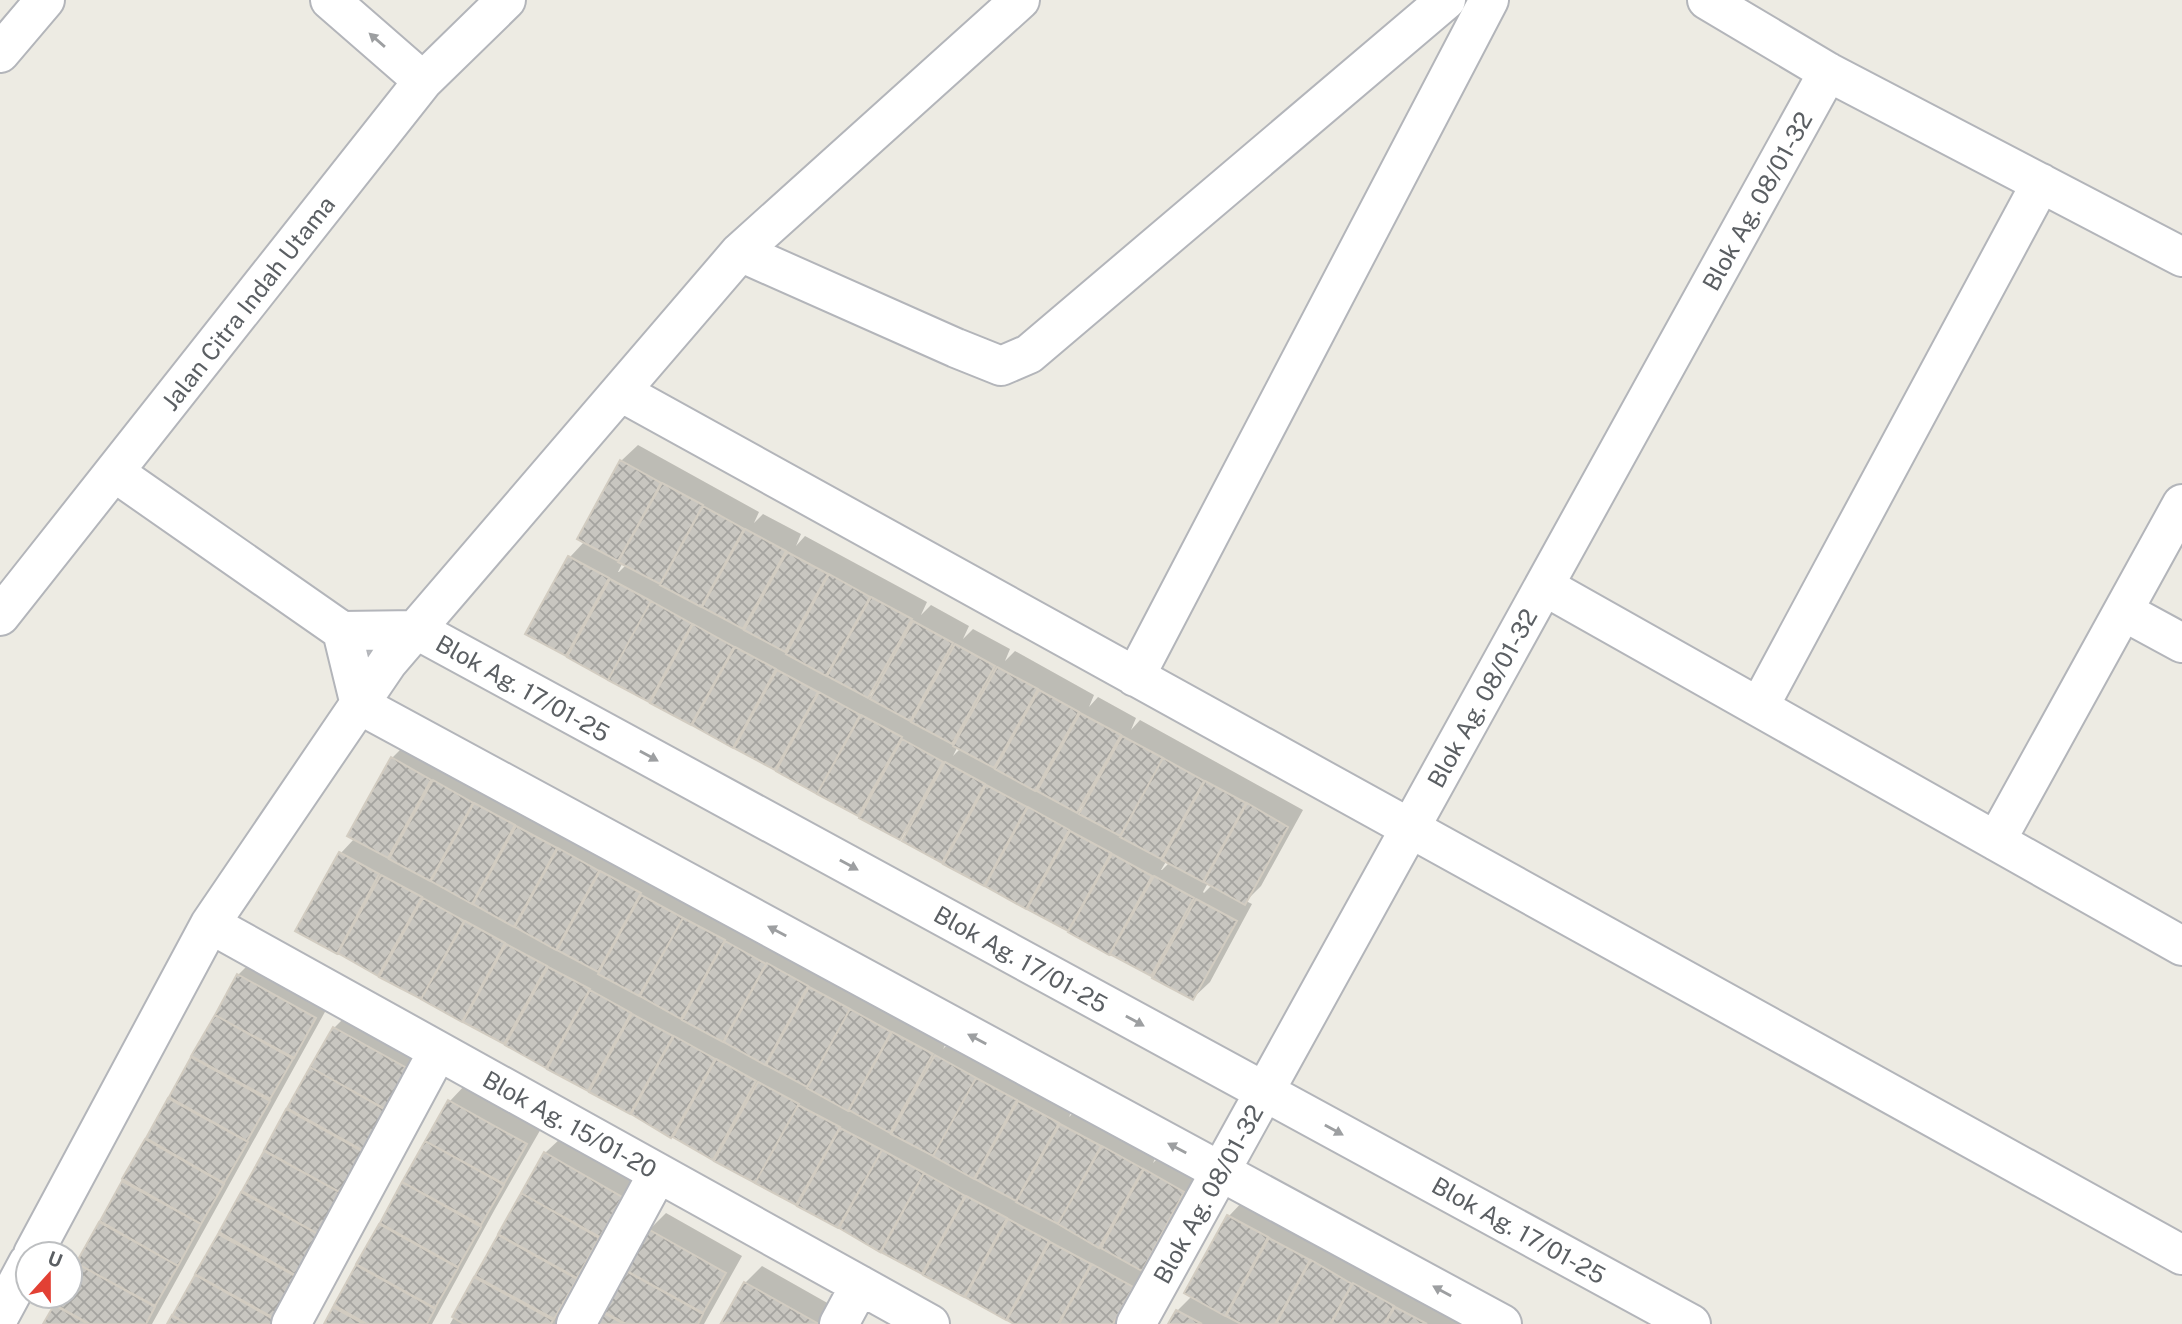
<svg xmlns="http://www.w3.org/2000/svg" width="2182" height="1324" viewBox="0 0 2182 1324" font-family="'Public Sans',sans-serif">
  <defs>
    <pattern id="building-cross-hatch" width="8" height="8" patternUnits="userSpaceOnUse" patternTransform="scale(1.75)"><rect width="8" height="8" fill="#c8c6c0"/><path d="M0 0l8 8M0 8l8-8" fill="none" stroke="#a5a4a0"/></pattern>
  </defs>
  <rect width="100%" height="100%" fill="#edebe3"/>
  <path fill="#0003" fill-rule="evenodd" d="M638 445 759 512 754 523 763 514 801 534 796 546 805 536 927 602 921 615 931 605 969 626 963 639 973 629 1010 649 1005 661 1015 651 1094 695 1089 707 1098 697 1136 718 1131 730 1140 720 1303 810 1261 886 1246 901 1252 904 1210 982 1193 998 1160 964 1150 974 1117 943 1108 952 904 840 909 828 900 838 527 633 570 557 585 541 621 461ZM623 562 627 564 619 572H618ZM752 618 747 628 743 626ZM877 687 873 697 869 695ZM920 709 914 720 910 718ZM961 732 956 744 952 741ZM958 746 961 748 953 756ZM1087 801 1082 812 1078 810ZM1167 860 1170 862 1162 870H1161ZM1208 883 1212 885 1204 893 1203 892Z
    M409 741 949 1037 943 1049 953 1039 1074 1106 1069 1117 1078 1108 1158 1152 1153 1163 1162 1154 1200 1175 1158 1252 1143 1267 1148 1270 1118 1324H1017L508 1044 513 1032 503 1042 382 976 387 965 377 974 298 931 340 854 355 838 392 758Z
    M255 958 331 1001 152 1324H44L60 1296H70V1278L173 1097 238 975Z
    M351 1011 427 1054 276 1324H169L334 1028Z
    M466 1084 542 1127 495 1209 432 1324H326L450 1101Z
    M562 1137 638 1180 558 1324H450L545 1153Z
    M1245 1199 1474 1324H1170L1177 1311 1192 1296 1229 1216Z
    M666 1213 742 1256 704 1324H596L649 1230Z
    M762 1266 838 1309 829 1324H722L745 1283Z"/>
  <path fill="url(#building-cross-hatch)" stroke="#d2ccc1" stroke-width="2" d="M620 460 661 483 618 561 577 539Z
    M662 483 703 505 660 584 618 562Z
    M703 506 744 529 701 607 660 585Z
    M745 529 786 551 743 629 702 607Z
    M787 552 828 574 785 652 744 630Z
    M568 556 609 578 566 656 525 634Z
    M829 574 870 597 826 676 786 654Z
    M610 579 651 601 608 680 567 657Z
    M871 597 912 619 868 698 827 676Z
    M651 601 692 624 649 702 608 680Z
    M913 621 953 643 910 721 870 699Z
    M693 624 734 647 691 725 650 703Z
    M955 644 995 666 952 744 911 722Z
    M735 647 776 669 733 748 692 725Z
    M997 667 1038 689 994 768 953 746Z
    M777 670 818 692 775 770 734 748Z
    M1039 690 1079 712 1035 791 995 769Z
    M819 692 860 715 817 794 776 771Z
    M1080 713 1121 735 1077 813 1037 791Z
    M861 715 902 737 858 816 817 794Z
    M1122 736 1163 758 1120 836 1079 814Z
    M902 739 943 762 900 840 859 818Z
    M391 757 431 780 388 858 347 836Z
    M1163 758 1204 781 1161 859 1120 837Z
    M945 762 985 784 942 863 902 841Z
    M433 780 473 803 430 881 389 859Z
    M1205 781 1246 803 1203 882 1162 860Z
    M986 785 1027 807 984 886 943 864Z
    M474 803 515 825 472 904 431 881Z
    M1247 803 1288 827 1245 905 1204 882Z
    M1028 807 1069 830 1026 909 985 886Z
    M516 826 557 848 514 927 473 904Z
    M1070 831 1111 853 1068 931 1027 909Z
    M558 848 599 871 556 950 515 927Z
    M339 852 379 874 337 954 295 931Z
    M1112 854 1152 876 1109 955 1068 932Z
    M600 871 641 893 598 972 557 950Z
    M381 875 422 897 378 976 338 953Z
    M1154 876 1194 898 1151 976 1110 954Z
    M641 895 683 918 639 996 598 974Z
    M423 898 464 921 421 999 379 977Z
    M1196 899 1237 921 1193 1000 1152 978Z
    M683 918 725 940 681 1019 640 996Z
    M465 921 505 943 462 1022 421 999Z
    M725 941 766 964 723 1042 682 1020Z
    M506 944 547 966 504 1044 463 1022Z
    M767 963 808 986 765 1065 724 1042Z
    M548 967 590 989 546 1068 505 1045Z
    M237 974 316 1018 294 1058 215 1015Z
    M809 987 850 1009 807 1087 766 1065Z
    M590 990 631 1013 588 1091 547 1069Z
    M850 1009 891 1032 848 1111 807 1088Z
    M632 1014 673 1036 630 1114 589 1092Z
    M215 1015 293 1059 270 1099 191 1056Z
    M333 1027 412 1071 389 1111 310 1067Z
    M892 1032 933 1054 890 1133 849 1110Z
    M674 1036 715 1059 671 1138 631 1114Z
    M935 1055 976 1078 933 1156 891 1134Z
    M191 1057 270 1101 247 1141 169 1097Z
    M716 1059 756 1081 713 1160 673 1137Z
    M310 1067 389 1112 366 1152 287 1108Z
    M976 1078 1017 1100 974 1179 933 1156Z
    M758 1082 799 1104 755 1183 714 1161Z
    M168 1098 248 1142 224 1183 146 1138Z
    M448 1100 527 1144 504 1184 425 1141Z
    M1018 1101 1059 1123 1016 1201 975 1179Z
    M798 1105 840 1127 796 1205 755 1183Z
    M286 1109 365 1153 343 1194 264 1150Z
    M1060 1124 1101 1146 1058 1224 1016 1202Z
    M840 1128 882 1150 838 1228 797 1206Z
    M145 1139 224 1184 201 1224 122 1179Z
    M425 1141 504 1185 481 1225 402 1182Z
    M1102 1146 1143 1169 1099 1248 1058 1224Z
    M882 1150 924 1173 880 1252 839 1228Z
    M264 1151 343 1194 320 1235 242 1191Z
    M544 1152 622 1197 600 1237 521 1193Z
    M1144 1169 1184 1192 1142 1271 1101 1248Z
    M924 1173 965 1196 922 1274 881 1252Z
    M122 1181 201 1224 178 1266 100 1221Z
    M402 1182 481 1227 458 1267 380 1223Z
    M241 1192 320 1235 297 1276 219 1232Z
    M521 1193 599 1238 577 1278 498 1234Z
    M966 1196 1007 1218 964 1297 923 1275Z
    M1227 1215 1268 1237 1225 1316 1184 1293Z
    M1008 1219 1049 1241 1006 1320 965 1297Z
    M99 1222 178 1266 155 1306 76 1263Z
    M379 1224 458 1268 435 1308 356 1264Z
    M648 1229 726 1273 703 1313 625 1270Z
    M218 1234 297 1277 274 1318 195 1274Z
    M498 1235 577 1279 554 1319 475 1276Z
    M1269 1238 1310 1260 1275 1324H1241L1226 1316Z
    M1050 1242 1091 1264 1058 1324H1014L1007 1320Z
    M1311 1260 1352 1284 1330 1324H1276Z
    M76 1263 155 1307 146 1324H90L54 1304 58 1296H70V1274Z
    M1092 1264 1133 1287 1113 1324H1059Z
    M356 1265 435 1309 427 1324H367L334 1305Z
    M624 1270 703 1314 698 1324H626L602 1311Z
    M195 1275 273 1319 271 1324H187L172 1316Z
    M474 1277 553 1320 551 1324H464L452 1317Z
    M744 1282 819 1324 721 1323Z
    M1353 1283 1394 1306 1384 1324H1331Z
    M54 1305 88 1324H43Z
    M333 1307 364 1324H324Z
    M1395 1307 1427 1324H1385Z
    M1176 1310 1202 1324H1168Z
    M602 1312 624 1324H595Z
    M172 1315 187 1324H167Z"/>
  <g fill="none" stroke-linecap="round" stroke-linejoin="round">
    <defs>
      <path id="minor" d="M330 0 423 81
        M1707 0 1828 72 2182 257
        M0 53 45 0
        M740 252 956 348 1001 366 1029 354 1446 0
        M621 392 2182 1255
        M114 472 342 631
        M1544 586 2182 946
        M2123 611 2182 643
        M0 616 423 81 506 0
        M1135 677 1489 0
        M1759 707 2041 183
        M1996 841 2182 504
        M210 924 930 1324
        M33 1254 210 924 388 662 740 252 1020 0
        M0 1315 28 1263
        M291 1324 438 1051
        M576 1324 658 1173
        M839 1324 860 1285
        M1136 1324 1828 72
        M1502 1324 360 705 342 631 417 630 1691 1324"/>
    </defs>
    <use href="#minor" stroke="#b3b5ba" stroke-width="42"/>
    <use href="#minor" stroke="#fff" stroke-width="38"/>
  </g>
  <defs><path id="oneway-solid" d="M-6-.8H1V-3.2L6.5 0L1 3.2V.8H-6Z" transform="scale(1.75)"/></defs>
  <g fill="#9d9fa1">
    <use href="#oneway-solid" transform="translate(377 40) rotate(-139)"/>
    <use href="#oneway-solid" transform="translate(649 756) rotate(29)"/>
    <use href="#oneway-solid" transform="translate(849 865) rotate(29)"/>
    <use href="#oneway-solid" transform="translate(777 931) rotate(-152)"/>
    <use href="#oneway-solid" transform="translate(1135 1021) rotate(29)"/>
    <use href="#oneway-solid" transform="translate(977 1039) rotate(-152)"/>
    <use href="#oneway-solid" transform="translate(1334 1130) rotate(29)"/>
    <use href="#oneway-solid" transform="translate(1177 1148) rotate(-152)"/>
    <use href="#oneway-solid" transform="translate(1442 1291) rotate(-151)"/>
  </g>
  <g text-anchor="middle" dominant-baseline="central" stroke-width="7" stroke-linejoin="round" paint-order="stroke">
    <g font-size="24" fill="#5b5f63" stroke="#fff">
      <text transform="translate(1757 201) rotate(-61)">Blok Ag. 08/01-32</text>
      <text transform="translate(248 303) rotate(-52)">Jalan Citra Indah Utama</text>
      <text transform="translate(523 688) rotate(29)">Blok Ag. 17/01-25</text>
      <text transform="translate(1482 698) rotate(-61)">Blok Ag. 08/01-32</text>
      <text transform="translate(1021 959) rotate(29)">Blok Ag. 17/01-25</text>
      <text transform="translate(570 1124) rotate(29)">Blok Ag. 15/01-20</text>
      <text transform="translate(1208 1194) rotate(-61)">Blok Ag. 08/01-32</text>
      <text transform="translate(1519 1230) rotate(29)">Blok Ag. 17/01-25</text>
    </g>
  </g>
  <g transform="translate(49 1275) rotate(21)"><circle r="33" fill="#ffffff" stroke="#bdbfc1" stroke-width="2"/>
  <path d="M0-5L12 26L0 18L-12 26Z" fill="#e24034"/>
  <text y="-10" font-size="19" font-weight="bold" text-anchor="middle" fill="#5b5f63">U</text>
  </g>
</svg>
